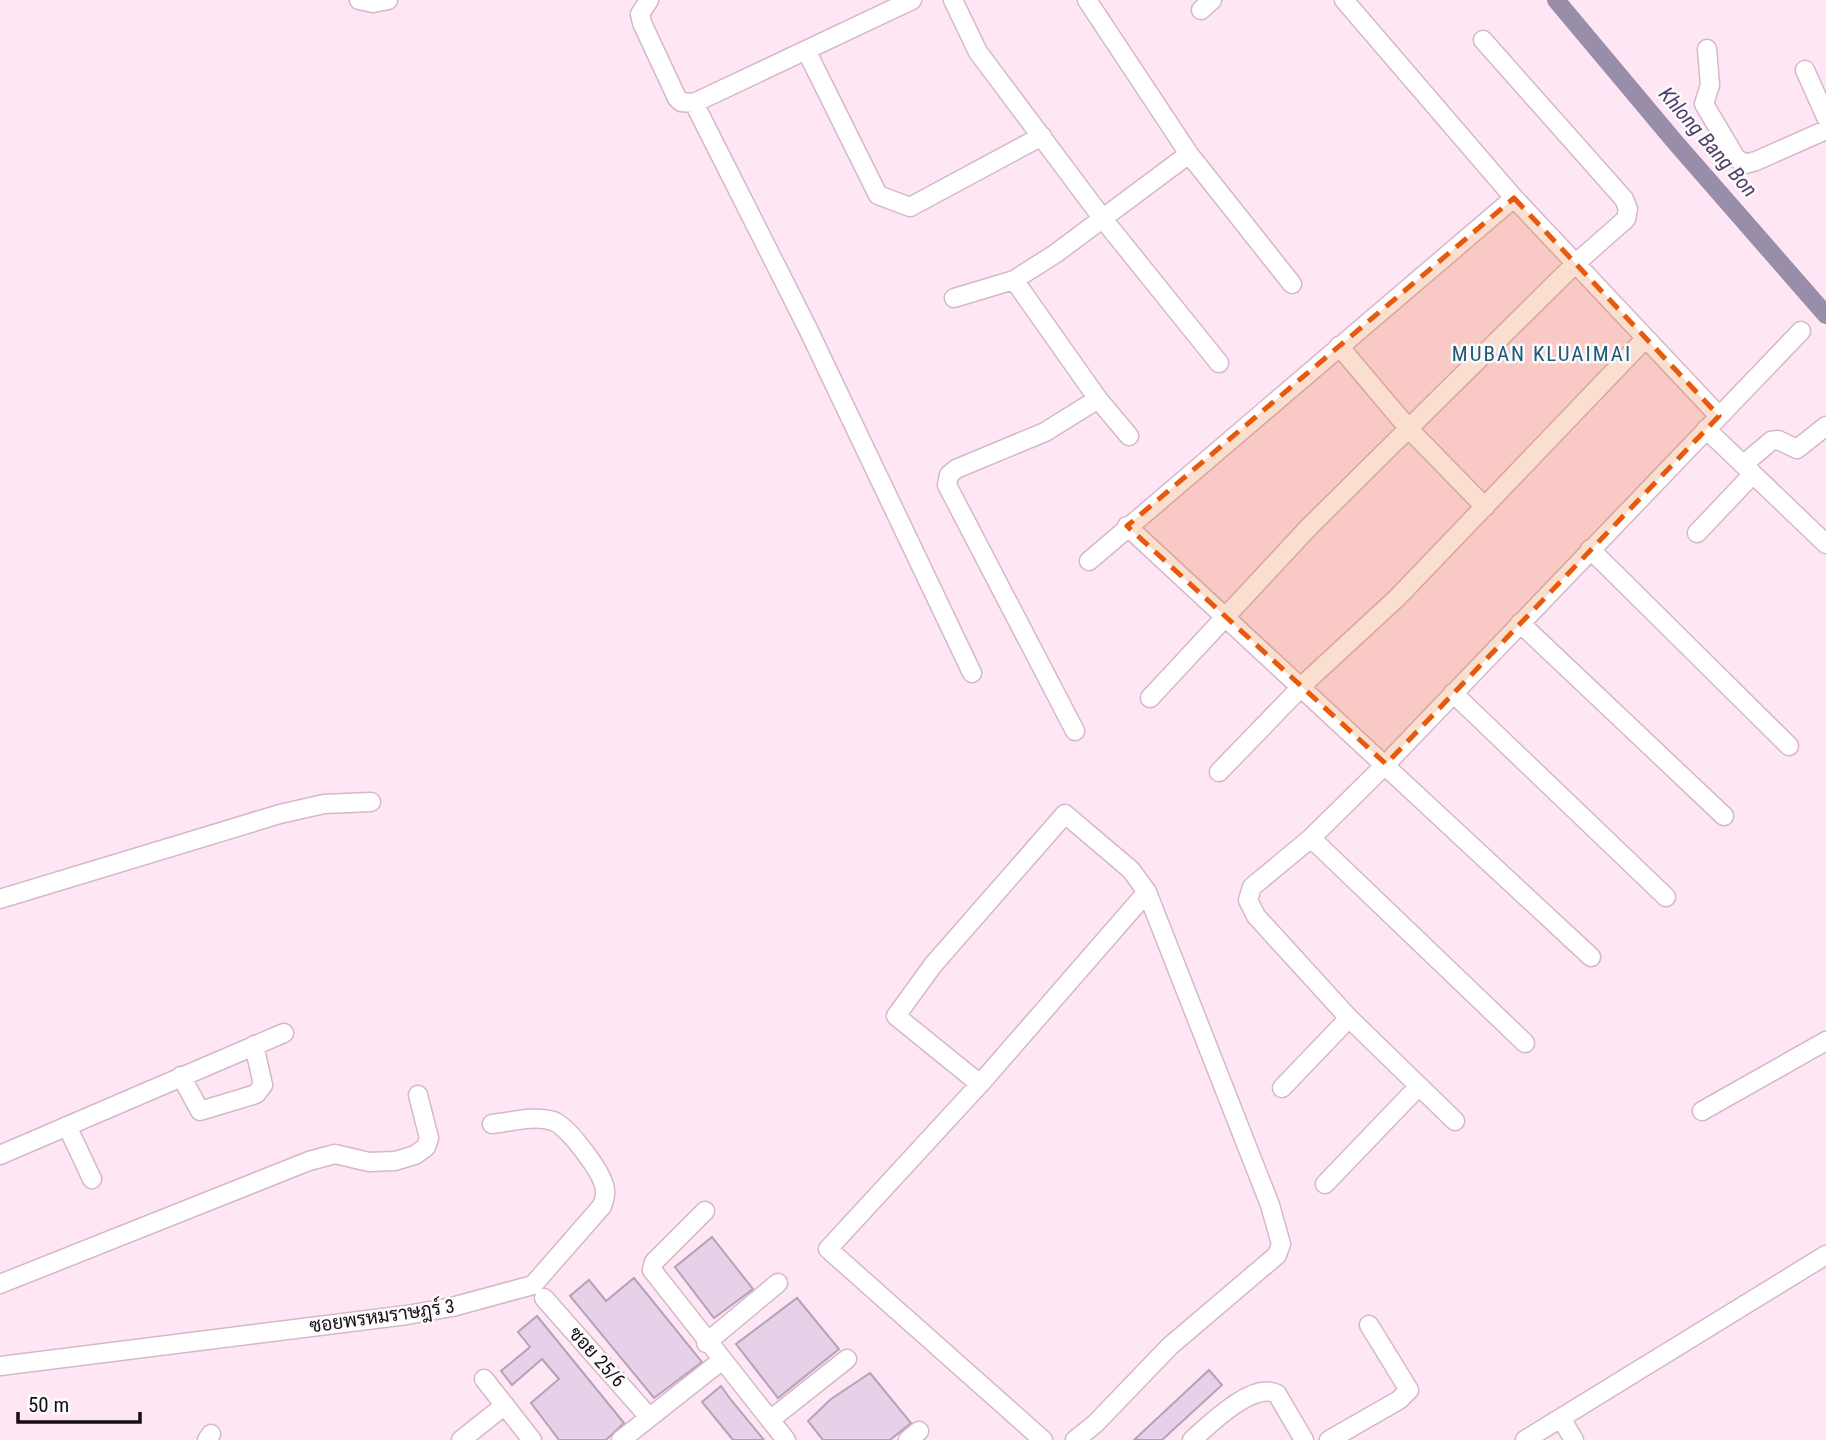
<svg xmlns="http://www.w3.org/2000/svg" width="1826" height="1440" viewBox="0 0 1826 1440" font-family="'Roboto Condensed',Sarabun,sans-serif">
  <rect width="100%" height="100%" fill="#fee6f4"/>
  <g fill="none" stroke-linecap="round" stroke-linejoin="round">
    <path stroke="#988eaa" stroke-width="18" d="M1556 0 1675 142 1826 315"/>
  </g>
  <path fill="#e6d1e9" stroke="#b5a1b8" stroke-width="2" d="M712 1237 753 1289 714 1318 675 1267Z
    M634 1278 702 1362 654 1398 570 1296 589 1280 606 1301Z
    M797 1298 839 1349 778 1398 736 1344Z
    M537 1316 624 1423 606 1440H559L550 1428 531 1403 559 1379 542 1359 512 1385 501 1371 530 1347 518 1332Z
    M1209 1370 1222 1385 1162 1440H1134Z
    M870 1373 911 1423 890 1440H823L808 1421 831 1399Z
    M721 1386 731 1400 764 1440H733L720 1424 702 1402Z"/>
  <g fill="none" stroke-linecap="round" stroke-linejoin="round">
    <defs>
      <path id="minor" d="M359 0 373 3 388 0
        M649 0 640 14 642 23 677 98 681 102 694 103 912 0
        M953 0 978 52 1103 219 1219 363
        M1087 0 1189 154 1292 284
        M1344 0 1514 198 1719 416
        M1201 10 1212 0
        M1707 49 1710 85 1704 104 1736 158 1745 164 1756 161 1826 130
        M806 50 878 195 910 207 1042 136
        M1805 70 1826 117
        M694 103 808 329 972 673
        M1014 280 1098 399 1129 436
        M954 298 1014 280 1055 254 1189 154
        M1339 346 1409 429 1485 507
        M1706 429 1826 544
        M1744 464 1771 441 1778 440 1797 449 1826 426
        M1127 526 1591 957
        M1697 533 1753 474
        M1590 549 1789 746
        M1089 561 1514 198
        M1520 623 1724 816
        M1453 693 1666 897
        M1150 698 1309 527 1575 264 1626 219 1628 209 1624 199 1483 40
        M1075 731 947 485 949 475 956 469 1045 432 1098 399
        M1219 772 1307 681 1397 598 1645 339
        M1311 838 1525 1043
        M0 899 280 814 324 804 371 802
        M181 1076 200 1111 256 1094 263 1085 254 1045
        M980 1084 1147 892
        M1282 1088 1349 1018
        M1702 1111 1826 1041
        M1455 1121 1349 1018 1256 916 1248 900 1252 887 1311 838 1386 764 1801 331
        M67 1126 92 1179
        M0 1155 284 1033
        M1325 1184 1419 1086
        M705 1211 654 1262 652 1270 786 1440
        M0 1284 309 1161 335 1154 369 1162 395 1161 415 1155 426 1147 429 1138 418 1095
        M544 1298 649 1417
        M706 1343 778 1283
        M0 1366 407 1315 452 1307 533 1285 602 1206C605 1198 606 1193 604 1185 600 1170 567 1125 553 1121 535 1115 510 1122 492 1124
        M484 1379 532 1440
        M1561 1418 1574 1440
        M770 1420 847 1359
        M207 1440 211 1434
        M461 1440 505 1405
        M621 1440 721 1361
        M908 1440 919 1431
        M1043 1440 828 1249 980 1084 896 1016 933 965 1065 814 1131 870 1147 892 1270 1205 1281 1244 1277 1255 1170 1346 1095 1424 1075 1440
        M1192 1440C1210 1424 1253 1381 1277 1394L1304 1440
        M1329 1440 1399 1400 1409 1390 1369 1325
        M1525 1440 1826 1255"/>
    </defs>
    <use href="#minor" stroke="#d5b8c9" stroke-width="21"/>
    <use href="#minor" stroke="#fff" stroke-width="18"/>
  </g>
  <path fill="#e8590c" fill-opacity="0.2" stroke="#e8590c" stroke-width="5" stroke-dasharray="14 9" stroke-linejoin="round" d="M1514 198 1719 416 1386 764 1127 526Z"/>
  <g text-anchor="middle" dominant-baseline="central" stroke-width="5" stroke-linejoin="round" paint-order="stroke">
    <g font-size="19" fill="#170d14" stroke="#fbfbfb">
      <text transform="translate(382 1316) rotate(-8)">ซอยพรหมราษฎร์ 3</text>
      <text transform="translate(597 1357) rotate(48)">ซอย 25/6</text>
    </g>
    <g font-size="21" font-style="italic" fill="#4e3e69" stroke="#fbfbfb">
      <text transform="translate(1708 142) rotate(49)">Khlong Bang Bon</text>
    </g>
    <g font-size="21" letter-spacing="2" fill="#20597a" stroke="#fbfbfb">
      <text x="1542" y="354">MUBAN KLUAIMAI</text>
    </g>
  </g>
  <path d="M18 1412v10h122v-10" fill="none" stroke="#170d14" stroke-width="3.5"/>
  <text x="28" y="1412" font-size="21" fill="#170d14" stroke="#fbfbfb" stroke-width="5" paint-order="stroke">50 m</text>
</svg>
